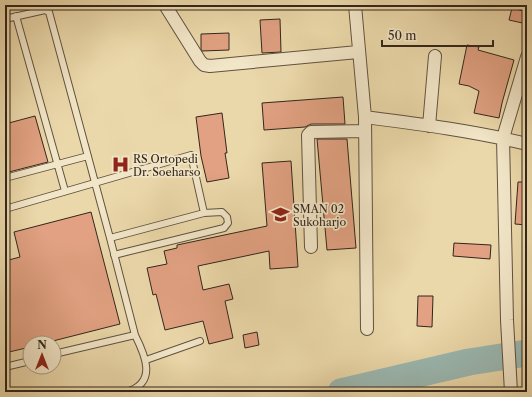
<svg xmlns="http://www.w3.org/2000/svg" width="532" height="397" viewBox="0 0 532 397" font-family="'Libre Caslon Text',serif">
  <rect width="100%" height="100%" fill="#ebd8aa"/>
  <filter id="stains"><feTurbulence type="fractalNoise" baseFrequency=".005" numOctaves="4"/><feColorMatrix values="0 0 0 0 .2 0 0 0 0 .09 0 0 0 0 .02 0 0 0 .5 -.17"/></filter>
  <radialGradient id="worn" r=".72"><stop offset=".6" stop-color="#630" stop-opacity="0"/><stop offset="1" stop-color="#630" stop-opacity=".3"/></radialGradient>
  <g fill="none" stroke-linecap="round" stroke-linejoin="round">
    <path stroke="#9bb8b1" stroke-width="27" d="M341 392 469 362 527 353"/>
  </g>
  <path fill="#e1a182" stroke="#32261c" d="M512 8 527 12V24L509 20Z
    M280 19 281 52 262 53 260 20Z
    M229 33V50L202 51 201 49V34Z
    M467 45 479 47 478 50 514 60 502 103 499 118 474 113 479 91 469 86 459 84Z
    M343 97 345 124H311L305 127 264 130 262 103Z
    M222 113 227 153H225L229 178 207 182 201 156 196 117Z
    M35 116 48 162 5 173V124Z
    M317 139H347L356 248 327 250Z
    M291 161 298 267 270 269 269 251 198 266 203 290 229 284 233 299 225 301 233 338 209 344 203 321 165 330 156 294 153 295 147 268 167 264 164 251 177 248V245L267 226 262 163Z
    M518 182H527V225L515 224Z
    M91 212 120 324 45 343H30V347L5 353V261L20 257 14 232Z
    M454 243 491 245 490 259 453 256Z
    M418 296H433L432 327 417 326Z
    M257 332 259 345 245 348 243 335Z"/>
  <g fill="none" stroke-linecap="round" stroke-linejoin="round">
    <defs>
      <path id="service" d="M16 16 65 191
        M5 19 45 10 49 12 110 238 204 213 222 212 227 217 228 223 224 228 114 255
        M5 178 88 156
        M5 209 191 155 204 213
        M54 354 135 335 110 238
        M146 360 200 341
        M5 367 30 361
        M126 392C158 383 145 355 135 335"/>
      <path id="minor" d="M165 5 200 61 204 65 210 66 358 52
        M355 5 365 117 367 329
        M365 117C419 124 474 131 527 144
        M429 126 435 56
        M311 247 308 135 311 132 365 131
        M511 392 507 320 503 138 527 57"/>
    </defs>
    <use href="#service" stroke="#605240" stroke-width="8"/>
    <use href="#minor" stroke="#605240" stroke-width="14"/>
    <use href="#service" stroke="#f2e6c8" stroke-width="6"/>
    <use href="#minor" stroke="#f2e6c8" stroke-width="12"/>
  </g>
  <defs>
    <symbol id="hospital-bare" viewBox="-9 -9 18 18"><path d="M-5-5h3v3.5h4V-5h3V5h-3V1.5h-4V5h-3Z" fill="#8f2418" stroke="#f2e6c8" stroke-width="2.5" paint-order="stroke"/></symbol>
    <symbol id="school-bare" viewBox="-9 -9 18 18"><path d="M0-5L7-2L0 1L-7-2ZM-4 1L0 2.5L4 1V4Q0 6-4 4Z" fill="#8f2418" stroke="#f2e6c8" stroke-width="2.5" paint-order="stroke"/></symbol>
  </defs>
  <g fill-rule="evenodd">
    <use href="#hospital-bare" x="108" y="152" width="25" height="25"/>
    <use href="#school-bare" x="268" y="202" width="25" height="25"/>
  </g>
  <g text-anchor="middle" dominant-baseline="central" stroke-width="3.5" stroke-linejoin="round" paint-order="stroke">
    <g font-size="11" fill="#32261c" stroke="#f2e6c8" text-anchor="start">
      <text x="133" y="159">RS Ortopedi<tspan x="133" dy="13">Dr. Soeharso</tspan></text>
      <text x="293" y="209">SMAN 02<tspan x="293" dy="13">Sukoharjo</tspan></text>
    </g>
  </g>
  <rect width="532" height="397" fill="none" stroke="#ebd8aa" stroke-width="20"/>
  <rect x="6" y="6" width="520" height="385" fill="none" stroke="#32261c" stroke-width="2"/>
  <rect x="10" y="10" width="512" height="377" fill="none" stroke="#32261c"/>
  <g transform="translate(42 355)"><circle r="19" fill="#f2e6c8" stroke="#a59983"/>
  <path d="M0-3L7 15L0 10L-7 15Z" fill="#8f2418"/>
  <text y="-6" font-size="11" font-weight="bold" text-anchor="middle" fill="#32261c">N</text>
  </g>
  <path d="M382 40v6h111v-6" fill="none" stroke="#32261c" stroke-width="2"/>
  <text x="388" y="40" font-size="12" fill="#32261c" stroke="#f2e6c8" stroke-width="3" paint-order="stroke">50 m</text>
  <rect width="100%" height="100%" filter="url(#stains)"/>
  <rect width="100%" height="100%" fill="url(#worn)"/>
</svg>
